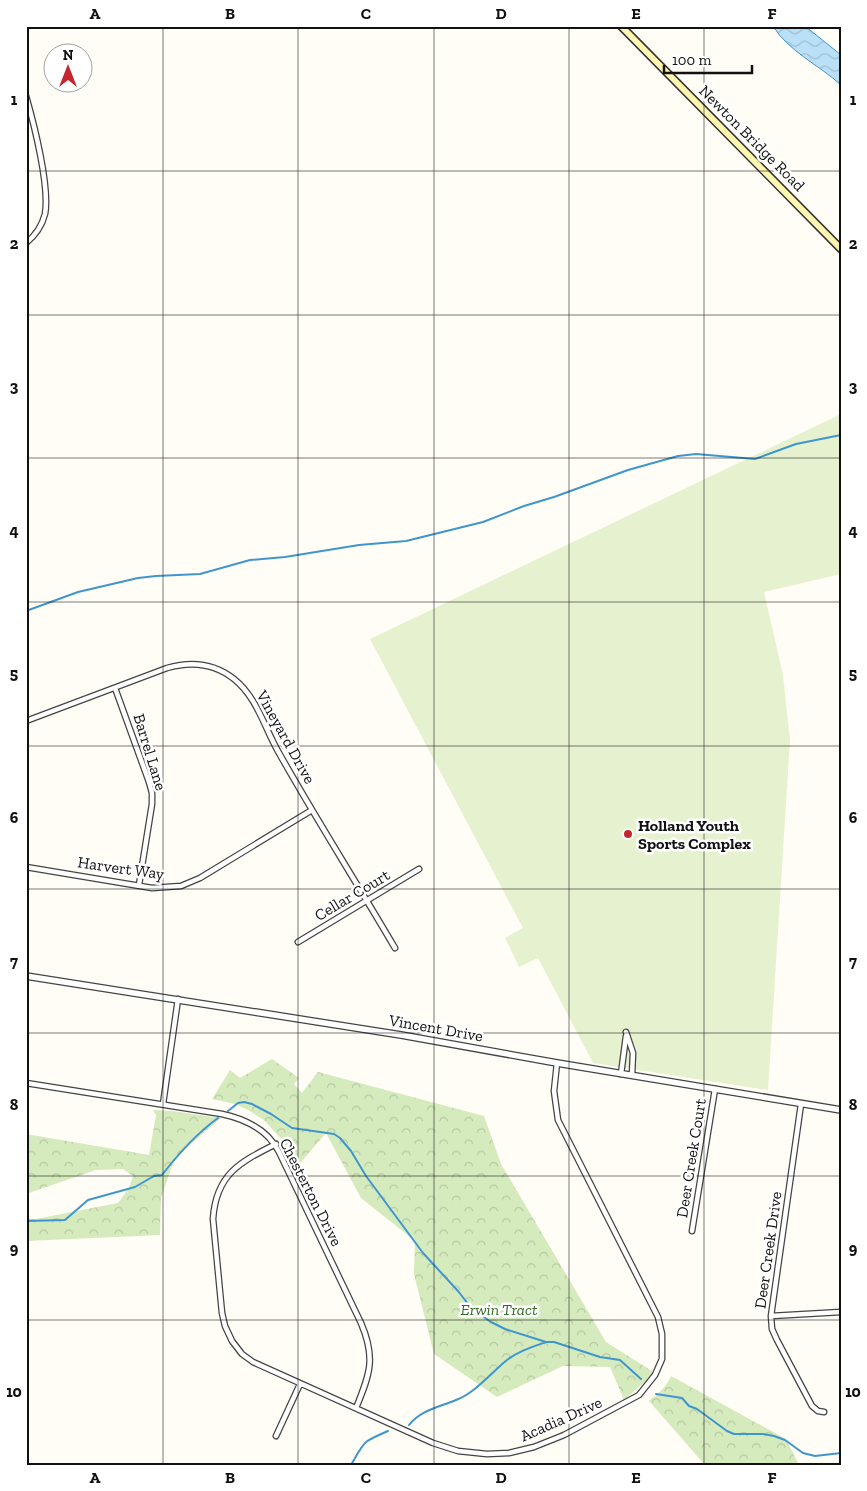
<svg xmlns="http://www.w3.org/2000/svg" width="867" height="1491" viewBox="0 0 867 1491" font-family="'Zilla Slab',serif">
  <defs>
    <pattern id="park-crowns" width="20" height="18" patternUnits="userSpaceOnUse" patternTransform="scale(1.25)"><rect width="20" height="18" fill="#d5ebbd"/><path d="M2 6a3 3 0 1 1 6 0M12 15a3 3 0 1 1 6 0" fill="none" stroke="#b6c8a1"/></pattern>
    <pattern id="water-waves" width="16" height="10" patternUnits="userSpaceOnUse" patternTransform="scale(1.25)"><rect width="16" height="10" fill="#b9e0f7"/><path d="M0 5q4-4 8 0t8 0" fill="none" stroke="#9ebfd3"/></pattern>
  </defs>
  <rect width="100%" height="100%" fill="#fffdf5"/>
  <path fill="url(#park-crowns)" d="M272 1059 299 1078 294 1084 302 1093 318 1072 484 1116 501 1164 606 1342 655 1373 624 1400 610 1367 563 1366 497 1397 434 1354 414 1274 415 1241 361 1198 326 1133 296 1168 283 1141 264 1120 248 1110 235 1104 212 1099 230 1070 240 1078Z
    M153 1110 172 1111 221 1118 175 1157 161 1198 160 1235 26 1241V1219H36L118 1203 129 1188 133 1176 123 1169 96 1170 26 1194V1134L149 1155 156 1115Z
    M671 1376 786 1439 799 1465H705L649 1401C659 1393 666 1387 671 1376Z"/>
  <path fill="#e6f2cf" d="M841 414V574L764 592 783 675 790 740 768 1090 593 1063 538 958 519 967 505 938 523 928 370 639Z"/>
  <path fill="url(#water-waves)" stroke="#3f96cf" d="M773 26H805L841 55V85C819 65 788 51 773 26Z"/>
  <g fill="none" stroke-linecap="round" stroke-linejoin="round">
    <path stroke="#3f96cf" stroke-width="2" d="M26 611 78 592 138 578 156 576 200 574 250 560 285 557 359 545 406 541 483 522 524 506 554 497 628 470 678 456 696 454 755 459 796 444 841 435
      M228 1111 238 1103 244 1102 252 1104 271 1114 292 1128 334 1134 340 1138 351 1151 366 1176 423 1253 458 1291 472 1309 491 1322 505 1329 546 1342H554L600 1357 620 1360 641 1379
      M26 1221 65 1220 88 1200 135 1187 154 1176 162 1175C179 1153 196 1134 218 1118
      M656 1394 682 1398 689 1406 697 1409 727 1431 734 1434H763L774 1436 785 1440 803 1453 815 1456 841 1453
      M409 1425C421 1410 439 1407 456 1400 475 1393 492 1372 507 1360 519 1351 532 1347 546 1342
      M351 1465C365 1441 362 1442 388 1431"/>
    <defs>
      <path id="minor" d="M26 96C34 124 50 187 45 214 42 226 36 235 26 243
        M115 688 149 782 152 793V804L139 885
        M26 721 167 668C191 661 214 663 234 679 257 697 265 729 279 753 316 819 357 883 395 948
        M26 867 152 888 181 886 200 878 312 810
        M298 942 419 869
        M626 1032 633 1053 632 1075
        M621 1074 626 1036
        M26 1083 222 1114C245 1119 268 1130 279 1152L361 1323C376 1358 370 1374 356 1408
        M163 1104 178 999
        M801 1104 771 1316 772 1329 777 1340 812 1406 818 1411 824 1412
        M276 1144C240 1162 216 1174 213 1219L222 1313 225 1326 232 1341 242 1354 253 1362 433 1443 458 1451 487 1454 509 1453 534 1447 564 1435 639 1395 655 1375 662 1359V1334L658 1317 558 1120 554 1091 557 1063
        M692 1231 715 1089
        M771 1316 841 1312
        M276 1436 300 1384"/>
      <path id="tertiary" d="M26 976 401 1035 557 1063 841 1110"/>
      <path id="secondary" d="M621 26 841 249"/>
    </defs>
    <use href="#minor" stroke="#444" stroke-width="7"/>
    <use href="#tertiary" stroke="#444" stroke-width="8"/>
    <use href="#secondary" stroke="#333" stroke-width="9"/>
    <use href="#minor" stroke="#fff" stroke-width="4.5"/>
    <use href="#tertiary" stroke="#fff" stroke-width="5.5"/>
    <use href="#secondary" stroke="#fff6b0" stroke-width="6"/>
  </g>
  <path fill="none" stroke="#111" stroke-width="1" stroke-opacity="0.55" d="M163 26V1465M298 26V1465M434 26V1465M569 26V1465M704 26V1465M26 171H841M26 315H841M26 458H841M26 602H841M26 746H841M26 889H841M26 1033H841M26 1176H841M26 1320H841"/>
  <circle fill="#c4262e" stroke="#fff" stroke-width="2" cx="628" cy="834" r="5"/>
  <g text-anchor="middle" dominant-baseline="central" stroke-width="5" stroke-linejoin="round" paint-order="stroke">
    <g font-size="16" fill="#111" stroke="#fff">
      <text transform="translate(752 138) rotate(45)">Newton Bridge Road</text>
      <text transform="translate(286 737) rotate(61)">Vineyard Drive</text>
      <text transform="translate(150 752) rotate(73)">Barrel Lane</text>
      <text transform="translate(121 868) rotate(8)">Harvert Way</text>
      <text transform="translate(352 895) rotate(-31)">Cellar Court</text>
      <text transform="translate(436 1028) rotate(10)">Vincent Drive</text>
      <text transform="translate(691 1158) rotate(-81)">Deer Creek Court</text>
      <text transform="translate(311 1192) rotate(63)">Chesterton Drive</text>
      <text transform="translate(768 1250) rotate(-82)">Deer Creek Drive</text>
      <text transform="translate(561 1419) rotate(-24)">Acadia Drive</text>
    </g>
    <g font-size="16" font-weight="bold" fill="#111" stroke="#fff" text-anchor="start">
      <text x="638" y="825">Holland Youth<tspan x="638" dy="18">Sports Complex</tspan></text>
    </g>
    <g font-size="16" font-style="italic" fill="#2f6b1f" stroke="#fff">
      <text x="499" y="1309">Erwin Tract</text>
    </g>
  </g>
  <rect width="867" height="1491" fill="none" stroke="#ffffff" stroke-width="55"/>
  <g transform="translate(68 68)"><circle r="24" fill="#ffffff" stroke="#a0a0a0"/>
  <path d="M0-4L9 19L0 12L-9 19Z" fill="#c4262e"/>
  <text y="-8" font-size="14" font-weight="bold" text-anchor="middle" fill="#111111">N</text>
  </g>
  <path d="M664 65v8h88v-8" fill="none" stroke="#111111" stroke-width="2.5"/>
  <text x="672" y="65" font-size="15" fill="#111111" stroke="#ffffff" stroke-width="4" paint-order="stroke">100 m</text>
  <rect x="28" y="28" width="812" height="1436" fill="none" stroke="#111" stroke-width="2"/>
  <g font-size="16" text-anchor="middle" font-weight="bold" fill="#111">
    <text x="95" y="19">A</text>
    <text x="230" y="19">B</text>
    <text x="366" y="19">C</text>
    <text x="501" y="19">D</text>
    <text x="636" y="19">E</text>
    <text x="772" y="19">F</text>
    <text x="14" y="105">1</text>
    <text x="853" y="105">1</text>
    <text x="14" y="249">2</text>
    <text x="853" y="249">2</text>
    <text x="14" y="392">3</text>
    <text x="853" y="392">3</text>
    <text x="14" y="536">4</text>
    <text x="853" y="536">4</text>
    <text x="14" y="679">5</text>
    <text x="853" y="679">5</text>
    <text x="14" y="823">6</text>
    <text x="853" y="823">6</text>
    <text x="14" y="967">7</text>
    <text x="853" y="967">7</text>
    <text x="14" y="1110">8</text>
    <text x="853" y="1110">8</text>
    <text x="14" y="1254">9</text>
    <text x="853" y="1254">9</text>
    <text x="14" y="1397">10</text>
    <text x="853" y="1397">10</text>
    <text x="95" y="1483">A</text>
    <text x="230" y="1483">B</text>
    <text x="366" y="1483">C</text>
    <text x="501" y="1483">D</text>
    <text x="636" y="1483">E</text>
    <text x="772" y="1483">F</text>
  </g>
</svg>
